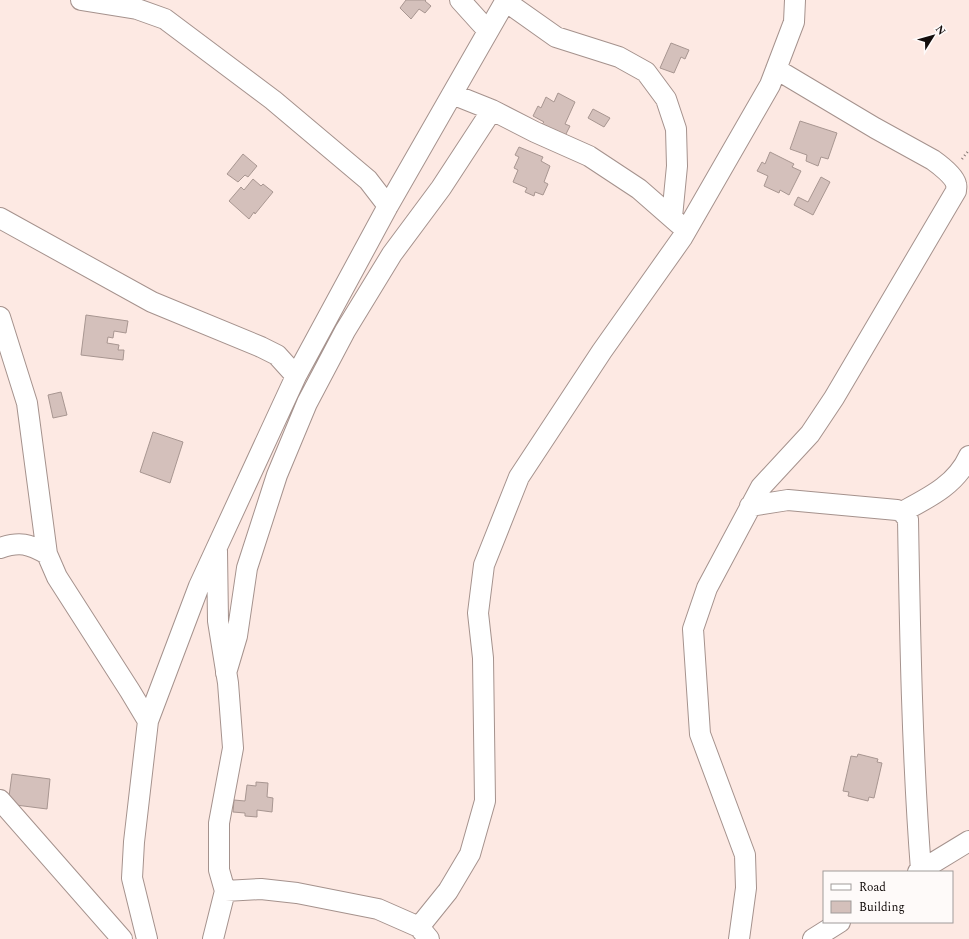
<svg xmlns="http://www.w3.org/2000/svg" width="969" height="939" viewBox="0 0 969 939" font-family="Spectral,serif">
  <rect width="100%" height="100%" fill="#fde9e3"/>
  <path fill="#d4c0bb" stroke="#a89691" d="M406 0H426L425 1 431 6 425 13 419 9 411 19 400 8Z
    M671 43 689 50 685 59 681 57 674 73 660 68Z
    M558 93 575 102 565 124 570 126 565 136 542 124 544 122 533 116 538 106 541 108 546 97 554 102Z
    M593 109 610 118 604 127 588 118Z
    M800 121 837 133 828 159 821 157 818 166 806 161 807 155 790 149Z
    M519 147 543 157 541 161 550 166 544 182 548 184 543 195 535 192 534 196 525 192 527 188 513 182 518 170 514 168 519 157 515 155Z
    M770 152 794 164 792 167 801 171 789 195 780 190 779 193 764 186 768 176 757 171 762 162 765 164Z
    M243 154 257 166 248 177 245 175 238 182 227 174Z
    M821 177 830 182 813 215 794 205 798 197 808 202Z
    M253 179 261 186 263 184 273 192 255 214 254 212 249 219 229 201 241 187 244 190Z
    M86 315 128 321 126 333 114 331 113 338 108 337 107 343 119 345 118 350H124L123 360 81 355Z
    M61 392 67 415 53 418 48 395Z
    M153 432 183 442 170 483 140 472Z
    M858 754 878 759 877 762 882 763 874 798 869 797 868 801 848 796 849 792 843 791 851 756 857 757Z
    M12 774 50 779 47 809 8 804Z
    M256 782 268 783 267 797 273 798 272 812 257 810V817L245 816V813L233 812 234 800 245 801 247 785 256 786Z"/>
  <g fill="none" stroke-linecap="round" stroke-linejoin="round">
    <defs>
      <path id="minor" d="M81 0 137 9 165 19 273 100 368 180 388 206
        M460 0 488 31
        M505 1 556 37 619 57 646 72 666 99 676 129 677 166 672 217
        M452 94 492 110 535 132 589 156 639 189 679 224
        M0 218 152 302 261 347 277 355 296 376
        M0 317 27 403 47 554 57 577 130 691 148 721
        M750 506 788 500 897 510 902 512 908 519C910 636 912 753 921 870
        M902 512C928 498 956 485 969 456
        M0 548C20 541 29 544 47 554
        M226 673 237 636 247 568 277 475 307 403 345 331 392 254 441 188 492 110
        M0 800 122 939
        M918 872 969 841
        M225 891 261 889 297 893 378 909 419 927 429 939
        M419 927 448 891 470 854 485 801 483 658 478 613 484 565 519 477 602 351 682 238 770 85 794 22 795 0
        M147 939 132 878 134 842 148 721 199 586 296 376 388 206 506 0
        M213 939 225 891 219 870V823L233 748 228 683 218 621 217 551
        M739 939 746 888 745 855 700 734 693 629 707 588 761 487 810 434 834 398 956 191C956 188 957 186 956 184 954 176 940 165 933 160L875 128 776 69
        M813 939 840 922"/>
    </defs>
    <use href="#minor" stroke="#a5928d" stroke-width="22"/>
    <path stroke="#817370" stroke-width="2.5" stroke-dasharray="1 3" stroke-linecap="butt" d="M962 159 969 150"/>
    <use href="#minor" stroke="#fff" stroke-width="20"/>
  </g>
  <rect x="823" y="871" width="130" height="52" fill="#fefaf9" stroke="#a09b9a"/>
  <rect x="831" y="884" width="20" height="6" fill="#ffffff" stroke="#a09b9a"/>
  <text x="859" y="891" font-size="12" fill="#130c0b">Road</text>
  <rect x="831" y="901" width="20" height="12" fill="#d4c0bb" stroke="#a09b9a"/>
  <text x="859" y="911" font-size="12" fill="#130c0b">Building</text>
  <g transform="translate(933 36) rotate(53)" stroke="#fefaf9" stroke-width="3" paint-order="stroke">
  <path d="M0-3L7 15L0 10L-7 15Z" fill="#130c0b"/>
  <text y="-6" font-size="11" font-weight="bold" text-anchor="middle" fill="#130c0b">N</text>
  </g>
</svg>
